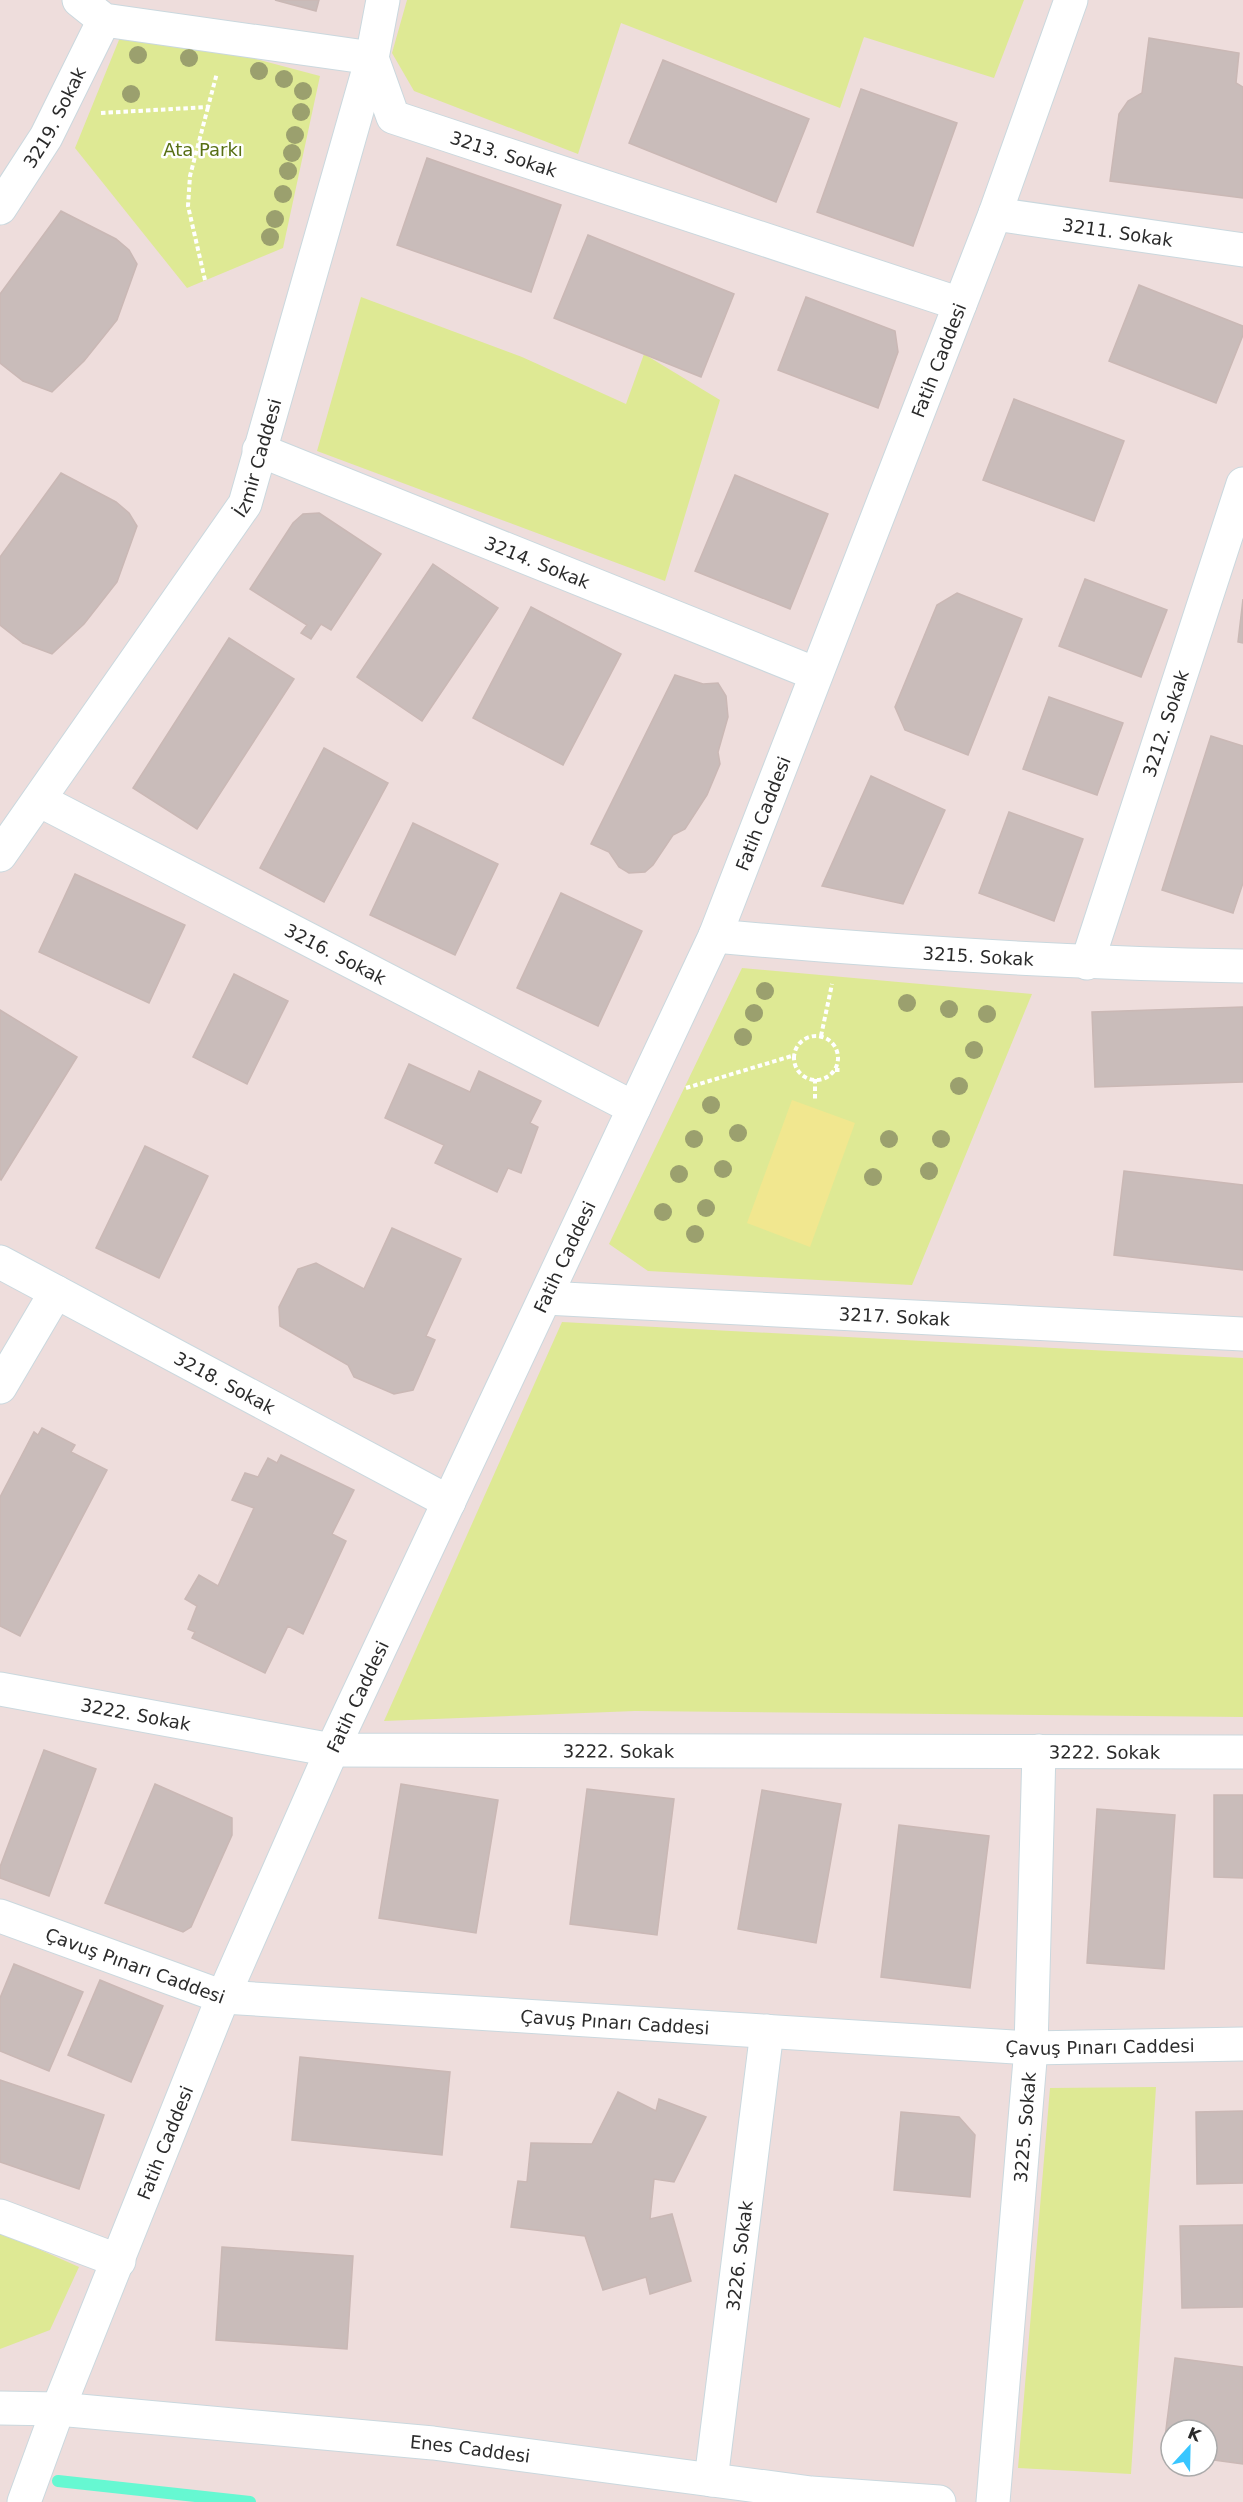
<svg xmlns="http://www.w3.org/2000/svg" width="1243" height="2502" viewBox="0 0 1243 2502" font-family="'DejaVu Sans',sans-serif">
  <rect width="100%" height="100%" fill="#eedddc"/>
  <path fill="#dee994" d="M407 0H1024L994 78 864 37 840 108 621 23 578 154 414 91 392 53Z
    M121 35 237 54 320 76 283 248 187 288 75 148Z
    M361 297 522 357 626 404 644 354 720 400 665 581 317 451Z
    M742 968 1032 994 912 1285 648 1271 609 1244Z
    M562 1322 1243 1358V1717L635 1711 384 1721Z
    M1156 2087 1131 2474 1018 2468 1050 2088Z
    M0 2232 79 2267 50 2330 0 2349Z"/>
  <path fill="#f1e78f" d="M792 1100 855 1123 810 1247 747 1223Z"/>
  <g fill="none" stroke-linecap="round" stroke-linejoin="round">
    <path stroke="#66f8d2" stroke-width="12" d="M58 2481 250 2502"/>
  </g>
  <path fill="#c9bcba" stroke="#cab8b5" stroke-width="1.5" d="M275 0H319L316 11Z
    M1149 38 1239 53 1236 83 1243 87V198L1110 181 1119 114 1128 101 1142 93Z
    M663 60 809 119 776 202 629 143Z
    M861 89 957 123 913 246 817 212Z
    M427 158 561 205 531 292 397 245Z
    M61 211 116 239 129 250 137 264 117 320 84 361 52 392 23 381 0 363V294Z
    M588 235 734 294 701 377 554 318Z
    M1139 285 1243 326V335L1216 403 1109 361Z
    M806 297 895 331 898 352 878 408 778 370Z
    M1014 399 1124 441 1094 521 983 480Z
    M61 473 116 502 129 513 137 526 117 582 84 624 52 654 23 643 0 625V557Z
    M735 475 828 514 790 609 695 571Z
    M319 513 381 554 331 630 321 624 311 639 301 633 307 625 250 589 293 523 303 514Z
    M433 564 498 608 422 721 357 677Z
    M1085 579 1167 610 1141 677 1059 646Z
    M957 593 1022 619 968 755 905 730 895 707 937 605Z
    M1243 599V643L1238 642Z
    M531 607 621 654 563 765 473 718Z
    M229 638 294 679 197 829 133 788Z
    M675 675 703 684 718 683 726 696 728 717 718 752 720 764 707 795 685 829 673 835 653 865 645 872 629 873 619 867 609 852 591 844Z
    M1049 697 1123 723 1097 795 1023 769Z
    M1211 736 1243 746V883L1233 913 1162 890Z
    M324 748 388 783 324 902 260 868Z
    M871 776 945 810 903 904 822 886Z
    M1009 812 1083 839 1054 921 979 893Z
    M413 823 498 864 455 955 370 915Z
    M75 874 185 925 149 1003 39 952Z
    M561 893 642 931 598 1026 517 988Z
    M234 974 288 1001 247 1084 193 1057Z
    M1243 1007V1082L1095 1087 1092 1012Z
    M0 1010 77 1057 1 1180 0 1179Z
    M409 1064 470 1092 479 1071 541 1101 530 1123 538 1127 521 1173 508 1168 497 1192 435 1163 444 1145 385 1118Z
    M145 1146 208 1176 159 1278 96 1248Z
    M1124 1171 1243 1185V1270L1114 1255Z
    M392 1228 461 1259 426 1336 435 1340 413 1390 394 1394 354 1377 348 1365 280 1326 279 1307 298 1269 316 1263 364 1289Z
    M42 1428 75 1445 71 1452 107 1470 20 1636 0 1626V1497L34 1432 38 1435Z
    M281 1455 354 1490 332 1534 346 1541 303 1634 288 1626 265 1673 192 1638 195 1632 188 1629 197 1606 185 1599 199 1575 218 1586 254 1508 232 1500 245 1473 258 1477 268 1458 277 1463Z
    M44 1750 96 1769 49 1896 0 1878V1867Z
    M155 1784 232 1818V1835L191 1927 183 1932 105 1903Z
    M401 1784 498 1800 476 1933 379 1918Z
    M587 1789 674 1799 657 1935 570 1924Z
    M762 1790 841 1804 816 1943 738 1929Z
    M1214 1795H1243V1878L1214 1877Z
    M1097 1809 1175 1815 1164 1969 1087 1963Z
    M899 1825 989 1836 970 1988 881 1977Z
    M14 1964 83 1992 49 2071 0 2051V1998Z
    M100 1980 163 2006 131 2082 68 2055Z
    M300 2057 450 2072 442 2155 292 2140Z
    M0 2080 104 2115 79 2189 0 2162Z
    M618 2092 656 2111 659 2099 706 2117 674 2182 654 2179 650 2219 672 2214 691 2281 650 2294 646 2277 603 2290 585 2236 511 2227 518 2181 527 2182 531 2143 592 2144Z
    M1243 2111V2183L1197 2184 1196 2112Z
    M901 2112 959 2117 975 2135 970 2197 894 2190Z
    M1243 2225V2307L1182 2308 1180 2226Z
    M222 2247 353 2256 347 2349 216 2340Z
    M1175 2358 1243 2367V2464L1207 2459V2430H1171V2454L1163 2453Z"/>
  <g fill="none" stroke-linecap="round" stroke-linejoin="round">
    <defs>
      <g id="street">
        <path id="s1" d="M79 0 104 20 372 58 393 117 960 304"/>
        <path id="s2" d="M0 208 46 137 104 20"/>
        <path id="s3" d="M995 214 1243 250"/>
        <path id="s4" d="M259 450 816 674"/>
        <path id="s5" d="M39 800 634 1108"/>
        <path id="s6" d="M715 936C891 952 1066 963 1243 966"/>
        <path id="s7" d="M1087 963 1243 484"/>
        <path id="s8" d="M0 1262 449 1502"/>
        <path id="s9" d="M545 1298 1243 1334"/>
        <path d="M0 1387 56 1292"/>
        <path id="s10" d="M0 1689 332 1750 1243 1752"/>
        <path d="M0 2216 119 2261"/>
        <path id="s11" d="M711 2480 767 2031"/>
        <path id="s12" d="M993 2502 1031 2048 1039 1751"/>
      </g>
      <g id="secondary">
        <path id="s13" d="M0 855 245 504 372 58 383 0"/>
        <path id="s14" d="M0 1916 223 1997 1031 2048 1243 2044"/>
        <path id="s15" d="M0 2408 58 2409 433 2443 811 2493 939 2502"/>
        <path id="s16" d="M24 2502 58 2409 223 1997 332 1750 715 936 995 214 1071 0"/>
      </g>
    </defs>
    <use href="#street" stroke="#cad8de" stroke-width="35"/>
    <use href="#secondary" stroke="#cad8de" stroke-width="35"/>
    <path stroke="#fff" stroke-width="4" stroke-dasharray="4.5 3" stroke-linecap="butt" d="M101 113 208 107 217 73
      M205 280 188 206 190 176 208 107
      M821 1036 832 984
      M794 1058a22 22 0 1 1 44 0a22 22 0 1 1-44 0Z
      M835 1070H842
      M815 1079V1099
      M686 1088 795 1055"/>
    <use href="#street" stroke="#fff" stroke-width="33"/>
    <use href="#secondary" stroke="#fff" stroke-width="33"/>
  </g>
  <g fill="#9ba06e">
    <circle cx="138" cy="55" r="9"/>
    <circle cx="189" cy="58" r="9"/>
    <circle cx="259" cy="71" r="9"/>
    <circle cx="284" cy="79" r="9"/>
    <circle cx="303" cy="91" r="9"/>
    <circle cx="131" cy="94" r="9"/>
    <circle cx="301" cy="112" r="9"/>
    <circle cx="295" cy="135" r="9"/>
    <circle cx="292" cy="153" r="9"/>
    <circle cx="288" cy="171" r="9"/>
    <circle cx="283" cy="194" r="9"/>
    <circle cx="275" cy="219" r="9"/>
    <circle cx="270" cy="237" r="9"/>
    <circle cx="765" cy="991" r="9"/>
    <circle cx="907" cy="1003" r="9"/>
    <circle cx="949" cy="1009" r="9"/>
    <circle cx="754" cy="1013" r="9"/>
    <circle cx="987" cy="1014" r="9"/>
    <circle cx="743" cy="1037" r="9"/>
    <circle cx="974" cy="1050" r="9"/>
    <circle cx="959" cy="1086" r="9"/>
    <circle cx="711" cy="1105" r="9"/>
    <circle cx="738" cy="1133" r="9"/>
    <circle cx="694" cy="1139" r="9"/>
    <circle cx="889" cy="1139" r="9"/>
    <circle cx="941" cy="1139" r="9"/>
    <circle cx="723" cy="1169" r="9"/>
    <circle cx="929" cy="1171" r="9"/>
    <circle cx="679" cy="1174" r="9"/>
    <circle cx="873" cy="1177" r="9"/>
    <circle cx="706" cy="1208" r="9"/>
    <circle cx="663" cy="1212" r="9"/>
    <circle cx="695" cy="1234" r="9"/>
  </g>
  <g text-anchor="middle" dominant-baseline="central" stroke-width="5" stroke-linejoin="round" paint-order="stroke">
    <g font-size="18" fill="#2b2b2b" stroke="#fff">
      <text stroke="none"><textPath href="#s2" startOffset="106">3219. Sokak</textPath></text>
      <text stroke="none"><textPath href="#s1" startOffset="482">3213. Sokak</textPath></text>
      <text stroke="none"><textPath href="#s3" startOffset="124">3211. Sokak</textPath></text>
      <text stroke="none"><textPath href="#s16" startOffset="2330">Fatih Caddesi</textPath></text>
      <text stroke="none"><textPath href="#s13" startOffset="476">İzmir Caddesi</textPath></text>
      <text stroke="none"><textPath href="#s4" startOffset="300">3214. Sokak</textPath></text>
      <text stroke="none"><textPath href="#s7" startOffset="252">3212. Sokak</textPath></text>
      <text stroke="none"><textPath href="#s16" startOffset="1844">Fatih Caddesi</textPath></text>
      <text stroke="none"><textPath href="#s5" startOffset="334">3216. Sokak</textPath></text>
      <text stroke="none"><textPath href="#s6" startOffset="264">3215. Sokak</textPath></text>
      <text stroke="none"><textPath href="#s16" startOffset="1358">Fatih Caddesi</textPath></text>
      <text stroke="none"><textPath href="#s9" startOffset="350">3217. Sokak</textPath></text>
      <text stroke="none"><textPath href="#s8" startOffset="255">3218. Sokak</textPath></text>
      <text stroke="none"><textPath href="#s16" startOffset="872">Fatih Caddesi</textPath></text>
      <text stroke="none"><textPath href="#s10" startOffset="138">3222. Sokak</textPath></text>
      <text stroke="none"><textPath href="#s10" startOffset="624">3222. Sokak</textPath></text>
      <text stroke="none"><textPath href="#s10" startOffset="1110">3222. Sokak</textPath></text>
      <text stroke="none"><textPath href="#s14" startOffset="144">Çavuş Pınarı Caddesi</textPath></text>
      <text stroke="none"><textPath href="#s14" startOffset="630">Çavuş Pınarı Caddesi</textPath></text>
      <text stroke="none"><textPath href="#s14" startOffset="1116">Çavuş Pınarı Caddesi</textPath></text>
      <text stroke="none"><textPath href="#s12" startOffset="376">3225. Sokak</textPath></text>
      <text stroke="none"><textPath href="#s16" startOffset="386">Fatih Caddesi</textPath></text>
      <text stroke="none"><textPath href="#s11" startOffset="226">3226. Sokak</textPath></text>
      <text stroke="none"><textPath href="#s15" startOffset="472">Enes Caddesi</textPath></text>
    </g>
    <g font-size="18" fill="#576f14" stroke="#fff">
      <text x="203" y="149">Ata Parkı</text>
    </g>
  </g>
  <g transform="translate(1189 2448) rotate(22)"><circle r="28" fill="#ffffff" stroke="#aaaaaa" stroke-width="1.5"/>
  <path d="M0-4.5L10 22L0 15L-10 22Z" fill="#38c6ff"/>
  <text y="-9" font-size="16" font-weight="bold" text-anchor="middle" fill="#2b2b2b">K</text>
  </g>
</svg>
